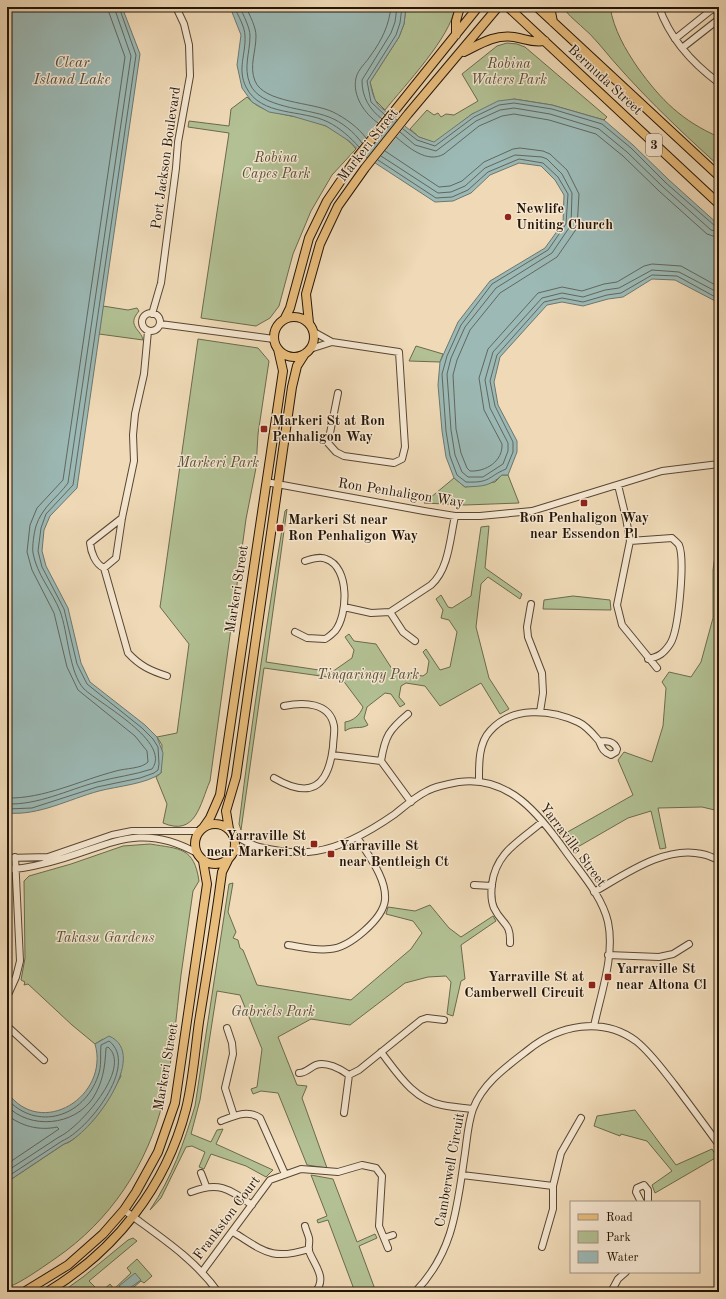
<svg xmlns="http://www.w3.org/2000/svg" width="726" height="1299" viewBox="0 0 726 1299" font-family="'Old Standard TT',serif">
  <rect width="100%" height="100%" fill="#efd9b6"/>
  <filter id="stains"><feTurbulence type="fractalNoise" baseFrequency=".005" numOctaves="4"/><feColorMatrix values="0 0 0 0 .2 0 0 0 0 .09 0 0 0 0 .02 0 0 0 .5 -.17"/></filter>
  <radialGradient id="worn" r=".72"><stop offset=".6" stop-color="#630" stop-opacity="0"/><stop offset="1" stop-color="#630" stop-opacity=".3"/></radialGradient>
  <path fill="#b2c093" stroke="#6b6a4d" d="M406 7H455C451 37 405 85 385 110L375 100 370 82 399 37 404 24Z
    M562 7H610C614 30 625 49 638 68 661 100 682 121 719 137V166C677 128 635 88 599 44 588 30 573 21 562 7Z
    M507 43 517 44 525 47 607 117 604 120 552 105 514 99 472 114 435 143 419 137 410 129 427 110 434 115 438 113 441 117 446 114 454 115 478 101 462 74 497 46Z
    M247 97C260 111 274 112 291 116 316 120 340 129 356 149L332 175 311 211 293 254 279 306 270 318 256 326 201 318 229 133 188 127 189 121 229 126 231 109Z
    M103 306 128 310 137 308 139 311C126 326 141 329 143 340L99 334Z
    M198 339 258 348 269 361 258 434 256 468 246 519 210 781C200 804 196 837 163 823L167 804 156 777 161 773 162 745 157 737 177 733 189 644 160 607Z
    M416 346 443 354 440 362 409 361Z
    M502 475H508L519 503 465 505 424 503 454 478 465 487 495 482Z
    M287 509 266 662 332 672 352 658 354 650 345 637 349 634 354 641 376 644 394 672 423 676 427 673 429 661 423 652 426 649 440 670 450 667 457 632 449 620 441 618 443 610 436 599 441 595 448 607 452 608 471 596 481 527 489 526 485 568 522 594 520 599 488 577 481 584 476 627 489 678 509 709 500 714 481 683 440 706 425 686 406 683 401 686 399 697 405 704 400 707 391 694 385 693 367 707 364 718 368 725C360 730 353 725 345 731V722C353 721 360 715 363 707L342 679 264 668 241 830 239 824C252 719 268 615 285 511Z
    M719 527V811L702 807 658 808 666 848 660 849 651 811 628 818 576 848 564 834 633 795 618 760 624 752 652 762 663 726 666 688 662 682 669 672 691 677 701 662 713 618V570Z
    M573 596 610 600 611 610 543 609 544 600Z
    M150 844C180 849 194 847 199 881L193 891C189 919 185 947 181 975 176 1017 173 1060 163 1101 148 1164 110 1221 56 1258 47 1264 17 1286 7 1287V1182L64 1144C72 1142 75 1137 81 1132 100 1115 109 1099 121 1076L103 1039 95 1044 72 1025 28 984 24 985 25 982 21 980 25 958 24 881 29 876 71 864 123 846Z
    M233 883 228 912 236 932 233 938 238 940 240 948 243 950 257 985 351 1000 411 949 422 933 413 921 386 914 388 907 415 911 430 905 449 928 461 937 493 916 496 921 461 945 465 979 461 981 453 1016 447 1014 451 982 446 976 428 977 405 983 350 1025 311 1019 278 1037 297 1085 307 1086 302 1098 327 1168 307 1165 278 1093 261 1091 253 1094 251 1089 257 1087 262 1049 240 995 217 991 200 1100 191 1134 211 1142 217 1130 223 1129 216 1144 273 1170 266 1177 246 1166 211 1154 204 1169 199 1167 205 1152 192 1146 186 1147 161 1198 150 1210C172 1177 184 1143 195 1106L229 884Z
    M635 1110 676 1165 712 1149 717 1157 655 1193 652 1185 672 1171 647 1141 621 1134 620 1136 594 1126 597 1116Z
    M311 1175 333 1179 357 1242 375 1234 377 1238 359 1246 376 1292H355L328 1220 318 1223 317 1220 327 1216Z
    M133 1238 137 1241 89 1281 100 1292H62L83 1277 128 1240Z
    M137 1259 152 1276 144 1283 141 1281 128 1292H103L102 1291 110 1284 114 1289 131 1273 127 1268Z"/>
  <path fill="#9cb9b5" stroke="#6c776f" d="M7 7H122L140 54 77 488 50 516 44 530 42 551 46 566 68 608 81 663 90 682 145 725 157 737 163 753 161 773C147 784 118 786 99 791 69 799 39 816 7 813Z
    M230 7H406L404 24 399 37 370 82C372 91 373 98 379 106L419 137 434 142 472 114 498 101 514 99 552 105 604 120 633 145 669 180 719 225V303L675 280 652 279 623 297 608 299 583 306 562 302 547 305 500 357 494 382 498 405 517 441V452L508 475H502C489 487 482 486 465 487L454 478 446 457 442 431 438 385 440 362 458 322 490 281 545 248 563 223 564 195 555 180 541 166 519 163 490 175 471 193 453 201 435 202 366 157 349 141 326 126 292 116 269 112 252 102 242 88 237 65 241 35Z
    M109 1036C151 1054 90 1136 64 1144L7 1182V1092C41 1140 110 1096 95 1044Z
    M135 1273 141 1280 124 1292 119 1286Z"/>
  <path fill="#efd9b6" d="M388 109 396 115 362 157 355 151Z
    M400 118 407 124 374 165 367 160Z"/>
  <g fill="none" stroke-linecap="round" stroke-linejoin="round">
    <path stroke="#60675e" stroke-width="1" d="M234 7C238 15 245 27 245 36 246 54 237 69 246 87 261 117 302 109 328 122 340 128 350 137 359 147
      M240 7C243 15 250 27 250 36 250 53 243 67 250 84 260 108 306 108 329 117 342 122 354 132 362 143
      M246 7C250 16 256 27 256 36 256 52 249 66 255 81 264 103 312 102 333 112 345 118 358 127 366 138
      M385 115 371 102 367 81 396 35 400 23 402 7
      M382 119C369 109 362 97 362 80L391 33 395 22 397 7
      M378 123C365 114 352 96 356 78 358 69 366 63 371 55 382 40 389 25 391 7
      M403 129 417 140 435 146 474 117 499 105 514 103 552 109 602 124 631 148 666 183 715 226 719 227
      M400 132 415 145 436 151 476 121 500 110 514 108 550 114 599 129 627 152 663 187 711 230 719 232
      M396 137C408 147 427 164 444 154L479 126 502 116 514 114 549 120 596 134 623 156 659 191 707 234 719 238
      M385 151 439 187 450 186 462 181 484 162 513 149 520 148 543 151 550 154 567 170 579 194 577 228 557 257 500 293 470 330 457 360 453 375 456 429 461 453 467 468 470 471C486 472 503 461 502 444L484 410 479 378 488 349 538 293 562 287 582 291 604 284 617 282 644 266 652 264 681 266 719 287
      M381 156 438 193 451 192 465 186 485 168 515 155 542 157 547 159 562 174 572 193 571 225 552 253 496 288 465 327 451 358 447 374 451 430 455 455 462 472 468 477H483L503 464 508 451V443L490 408 485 380 493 352 542 298 562 293 583 297 605 290 619 288 652 270 679 272 719 293
      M378 160 436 198 452 197 468 190 488 172 519 159 543 163 558 177 568 194 566 224 548 250 492 284 461 325 447 356 442 374 446 431 450 456 457 475 466 482C491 483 487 477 506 469L513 452V442L495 406 490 381 497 355 544 302 562 298 583 302 607 295 621 293 652 275 677 276 719 299
      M7 798C44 799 81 780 116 771 126 768 141 769 148 762L147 751 135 736 78 690 67 667 54 613 32 570 27 552 30 525 37 508 63 480 125 57 107 7
      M7 804C39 805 67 790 97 782 115 777 134 775 152 769 172 742 100 704 84 689 69 673 68 632 60 611 52 591 37 575 33 553 32 546 34 533 36 526 42 507 57 498 68 483L131 56 114 7
      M7 809 32 808 97 787 140 778 154 773 158 770 159 764 158 747 153 739 142 728 87 684 77 664 64 609 42 567 38 551 41 528 46 514 73 485 136 55 119 7
      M7 1099C37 1132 84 1117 98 1076 102 1066 100 1056 101 1045L109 1041C140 1065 87 1131 62 1141L7 1177
      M7 1106C30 1130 74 1126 93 1098 103 1082 105 1067 106 1048L108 1047C133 1068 79 1128 59 1137L7 1171
      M7 1115C21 1126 39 1131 57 1127L59 1129 7 1164"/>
    <path stroke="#6c776f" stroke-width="2" d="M7 1284H8"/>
    <defs>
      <path id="minor" d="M659 7C670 39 692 63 719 83
        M675 39 710 11 714 9 719 12
        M682 48 719 19
        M142 322a9 9 0 1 1 18 0a9 9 0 1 1-18 0Z
        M152 314 161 283 176 168 178 142 190 76 189 45 184 24 176 7
        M160 324 274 339
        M314 332 332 342 399 352 405 447 402 459 394 463 344 456 336 452 328 443 338 393
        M310 349 332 342
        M266 482 424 511 455 516H480L532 511 662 471 719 464
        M618 485 626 518 630 541 617 605 622 625 657 668
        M122 518 90 543C91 552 95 564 104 568L116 558 122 518 134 461 133 435 135 414 144 374 148 331
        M630 541 672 538C674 540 677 542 679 545 685 559 679 631 670 644 664 653 659 657 648 659
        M104 568 128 653C140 666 151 671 167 676
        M531 604 527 627 528 637 542 673 543 693 540 712
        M344 607 371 613 390 612 431 585C449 569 450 538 455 516
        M390 612 403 632 415 641
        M295 632 307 638 325 639C329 637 332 634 335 631 348 615 350 567 326 559 320 556 311 559 305 561
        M332 755 381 761 411 802
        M381 761C385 736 389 730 408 714
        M274 778C310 799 328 788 333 747 333 740 335 732 334 726 330 702 303 702 284 706
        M479 782C479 766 478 744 490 731 512 706 550 709 578 722 587 726 593 734 599 741 607 741 614 741 617 749L616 752 611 755C603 752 602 748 599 741
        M234 836C242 839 251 845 259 847 276 851 299 854 316 851 344 847 372 830 395 814 405 806 415 797 427 791 436 786 448 784 459 782 509 775 540 815 566 852 581 873 602 896 608 922 615 955 601 993 594 1026
        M234 852 258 847
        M7 858 48 857 112 835 132 831H199
        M7 869C20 870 34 866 46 863 106 849 136 819 197 853
        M474 885 492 886
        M594 892C624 875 665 845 702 854 708 855 713 858 719 860
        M510 943C511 922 502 925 494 908 491 901 491 892 492 884 496 852 520 841 542 822
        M288 945C301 947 316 951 330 949 349 948 383 919 385 900 387 878 367 854 357 837
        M608 955 659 957 673 954 689 944
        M7 997 16 977 20 961 15 857
        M7 1026 44 1060
        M227 1028 232 1043 233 1054 225 1088 234 1116
        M381 1052C398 1074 413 1099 442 1105 452 1107 463 1108 473 1109
        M299 1073C306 1073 309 1068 316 1065 326 1061 341 1069 349 1075
        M349 1075 359 1070 421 1020 427 1018 444 1020
        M344 1113 349 1075
        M221 1121C234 1116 248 1109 260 1118L285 1174
        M201 1173 206 1186
        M462 1175 553 1186
        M191 1192C219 1181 229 1189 252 1205
        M641 1202 636 1192 637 1188 644 1185 648 1190V1202
        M124 1210C157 1235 193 1257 218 1292
        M305 1226C306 1230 308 1234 309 1238 310 1242 308 1247 309 1251 314 1265 328 1278 315 1292
        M233 1232C264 1251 271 1261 309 1249
        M384 1238 393 1235
        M542 1247 553 1209V1186L561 1153 581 1118
        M202 1272 270 1180 301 1169 338 1172 362 1165 376 1168 382 1176 379 1226 388 1248
        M415 1292C454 1252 457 1207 465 1153 467 1139 468 1123 473 1109 483 1083 506 1067 528 1050 559 1025 602 1016 636 1041 651 1053 662 1069 674 1084 689 1104 704 1124 719 1145
        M611 1292 618 1279 626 1272"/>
      <path id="major" d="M508 7 719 204
        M537 7 719 176
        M550 7 553 22
        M456 35V21L460 7
        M464 52C480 44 495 34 514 37 527 39 530 43 545 41
        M274 337a20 20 0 1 1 40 0a20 20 0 1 1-40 0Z
        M285 318 290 308 309 238 327 201 355 160 478 7
        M309 323 306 294 320 244 338 206 365 168 408 114 498 7
        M195 844a20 20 0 1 1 40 0a20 20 0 1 1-40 0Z
        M203 828 210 818 220 795 283 371 278 349
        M229 829 226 811 236 777 292 387 297 366 304 355
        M24 1292 68 1265 103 1234 124 1210 136 1192 158 1152 175 1103 207 884 203 861
        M47 1292C115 1251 166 1187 186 1109 193 1081 195 1051 199 1022 206 979 213 937 219 894L222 872 228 860"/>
    </defs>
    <use href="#minor" stroke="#574633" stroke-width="8"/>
    <use href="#major" stroke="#241507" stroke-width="10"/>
    <use href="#minor" stroke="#f5e6d0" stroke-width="6"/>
    <use href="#major" stroke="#e8bc7b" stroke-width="8"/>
  </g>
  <g fill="#8f2418" stroke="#f5e6d0" stroke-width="1.5">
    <circle cx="508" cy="217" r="4"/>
    <rect x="260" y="425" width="8" height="8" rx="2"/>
    <rect x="580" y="499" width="8" height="8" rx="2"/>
    <rect x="276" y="524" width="8" height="8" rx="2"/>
    <rect x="310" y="840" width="8" height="8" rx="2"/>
    <rect x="327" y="850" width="8" height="8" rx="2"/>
    <rect x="604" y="973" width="8" height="8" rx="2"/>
    <rect x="588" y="981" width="8" height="8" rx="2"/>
  </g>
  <g text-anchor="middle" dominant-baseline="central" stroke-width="3" stroke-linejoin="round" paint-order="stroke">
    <rect fill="#f5e6d0" stroke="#635443" stroke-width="1" x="646" y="134" width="16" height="22" rx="3"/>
    <g font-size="13" font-weight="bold" fill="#241507">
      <text x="654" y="145">3</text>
    </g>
    <g font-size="14" font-style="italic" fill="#565138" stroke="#f5e6d0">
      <text x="509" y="64">Robina<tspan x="509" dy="16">Waters Park</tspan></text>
      <text x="276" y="158">Robina<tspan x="276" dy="16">Capes Park</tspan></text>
      <text x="218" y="463">Markeri Park</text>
      <text x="368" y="675">Tingaringy Park</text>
      <text x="105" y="938">Takasu Gardens</text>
      <text x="273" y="1012">Gabriels Park</text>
    </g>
    <g font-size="14" fill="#241507" stroke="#f5e6d0">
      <text transform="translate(605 80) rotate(43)">Bermuda Street</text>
      <text transform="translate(368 145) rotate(-52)">Markeri Street</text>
      <text transform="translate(166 158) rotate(-82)">Port Jackson Boulevard</text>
      <text transform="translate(401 493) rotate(9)">Ron Penhaligon Way</text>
      <text transform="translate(237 589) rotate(-81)">Markeri Street</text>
      <text transform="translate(573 845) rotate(53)">Yarraville Street</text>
      <text transform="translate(166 1067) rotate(-80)">Markeri Street</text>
      <text transform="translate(450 1170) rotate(-80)">Camberwell Circuit</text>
      <text transform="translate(227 1218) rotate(-53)">Frankston Court</text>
    </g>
    <g font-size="14" font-weight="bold" fill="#241507" stroke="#f5e6d0" text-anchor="start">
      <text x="516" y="209">Newlife<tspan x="516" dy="16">Uniting Church</tspan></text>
      <text x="272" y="421">Markeri St at Ron<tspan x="272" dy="16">Penhaligon Way</tspan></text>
      <text x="584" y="518" text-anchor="middle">Ron Penhaligon Way<tspan x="584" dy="16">near Essendon Pl</tspan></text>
      <text x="288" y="520">Markeri St near<tspan x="288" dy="16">Ron Penhaligon Way</tspan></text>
      <text x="306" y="836" text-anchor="end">Yarraville St<tspan x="306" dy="16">near Markeri St</tspan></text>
      <text x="339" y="846">Yarraville St<tspan x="339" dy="16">near Bentleigh Ct</tspan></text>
      <text x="616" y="969">Yarraville St<tspan x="616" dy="16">near Altona Cl</tspan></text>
      <text x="584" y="977" text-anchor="end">Yarraville St at<tspan x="584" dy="16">Camberwell Circuit</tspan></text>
    </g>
    <g font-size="15" font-style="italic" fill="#4e4e44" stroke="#f5e6d0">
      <text x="72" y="63">Clear<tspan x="72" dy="17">Island Lake</tspan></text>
    </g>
  </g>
  <rect width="726" height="1299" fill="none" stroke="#efd9b6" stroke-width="24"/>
  <rect x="8" y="8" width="710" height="1283" fill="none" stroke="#241507" stroke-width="2"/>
  <rect x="12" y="12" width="702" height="1275" fill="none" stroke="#241507"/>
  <rect x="570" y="1201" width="130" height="72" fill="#f5e6d0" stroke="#a19280"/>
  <rect x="578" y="1214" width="20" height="6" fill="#e8bc7b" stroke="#a19280"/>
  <text x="606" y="1221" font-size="12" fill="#241507">Road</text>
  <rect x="578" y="1231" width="20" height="12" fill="#b2c093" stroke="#a19280"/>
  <text x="606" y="1241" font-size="12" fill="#241507">Park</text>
  <rect x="578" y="1251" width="20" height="12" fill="#9cb9b5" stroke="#a19280"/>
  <text x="606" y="1261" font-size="12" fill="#241507">Water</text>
  <rect width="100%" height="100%" filter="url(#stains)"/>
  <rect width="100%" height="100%" fill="url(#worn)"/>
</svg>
